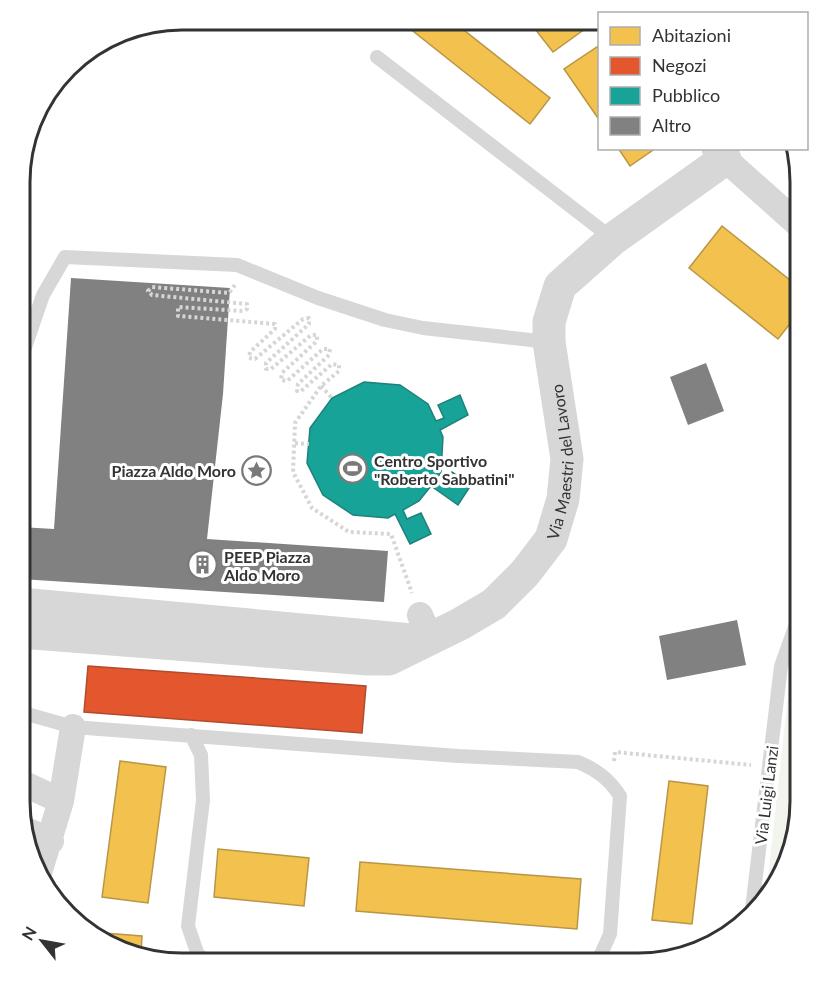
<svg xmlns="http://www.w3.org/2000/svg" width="820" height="983" viewBox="0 0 820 983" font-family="Lato,sans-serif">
  <rect width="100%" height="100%" fill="#fff"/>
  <path fill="#f1f5ed" d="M800 641V812L779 883 766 895 791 669Z"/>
  <path fill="#f2c14e" stroke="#b99646" stroke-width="1.5" d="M399 20H457L455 23 550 98 530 124Z
    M542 21H596L553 52 535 29Z
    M600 45V121L564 69Z
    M618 148H656L630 166Z
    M722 226 800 288V311L778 339 689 268Z
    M120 761 166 767 148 903 102 897Z
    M669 781 708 786 692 924 652 920Z
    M218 849 309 858 304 906 214 897Z
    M360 862 581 879 577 929 356 911Z
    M91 932 142 936 141 954 100 942Z"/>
  <path fill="#e4572e" stroke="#af4c30" stroke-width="1.5" d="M88 666 366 686 362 733 84 712Z"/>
  <path fill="#17a398" stroke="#1f817a" stroke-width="1.5" d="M364 382 400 385 428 404 436 421 444 418 438 405 460 395 468 415 440 430 443 437 441 472 436 480 443 484 452 472 471 485 458 505 431 486 419 501 403 510 407 519 421 513 431 534 410 544 395 514 388 518 353 515 323 495 307 463 310 428 332 398Z"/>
  <path fill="#818181" d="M71 278 230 288 223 394 207 539 388 551 384 602 20 579V527L54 529Z
    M706 363 724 411 688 425 670 377Z
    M737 620 746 665 667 680 659 636Z"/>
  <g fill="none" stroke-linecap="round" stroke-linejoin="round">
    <path stroke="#d6d6d6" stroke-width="4" stroke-dasharray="3 3" stroke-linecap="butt" d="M235 285 229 293 152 287 148 291 152 295 247 304V309L243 311 178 307V316L275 324V329L250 352 249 358 255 359 303 319 309 318V324L266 363V369H271L311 335H317V341L282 373 281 380 287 381 323 349H330L329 355 298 384 297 391H301L332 364 339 365V371L321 386 295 423 293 472 312 508 349 532 391 534 412 593
      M321 386 332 398
      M295 443 309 444
      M792 731 800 728
      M614 761 615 752 751 765"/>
    <path stroke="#d7d7d7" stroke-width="14" d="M377 57 613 239
      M20 362 43 295 65 257 237 265 318 298 385 320 423 328 549 342
      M20 712 73 727 458 756 578 762C597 770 609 779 620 796L610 934 597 963
      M191 735 201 755 203 800 188 926 198 955 211 963
      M752 909 781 666 800 613"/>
    <path stroke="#d7d7d7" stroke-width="26" d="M725 159 800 226
      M420 615 430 638
      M20 782 61 801
      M28 831 51 841
      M39 873 61 801 73 727"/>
    <g stroke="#d7d7d7" stroke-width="33">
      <path d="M20 604 423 641"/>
      <path id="s1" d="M20 632 368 659H389L460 624 494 604 525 573 551 539 563 499 567 459 549 342V322L560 286 613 239 725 159 718 148"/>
    </g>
  </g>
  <defs>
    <symbol id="stadium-ring" viewBox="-11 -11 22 22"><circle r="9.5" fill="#fff" stroke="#7a7a7a" stroke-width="1.5"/><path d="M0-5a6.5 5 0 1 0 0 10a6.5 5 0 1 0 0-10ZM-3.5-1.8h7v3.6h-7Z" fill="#7a7a7a"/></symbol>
    <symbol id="sight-ring" viewBox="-11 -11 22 22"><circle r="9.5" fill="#fff" stroke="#7a7a7a" stroke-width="1.5"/><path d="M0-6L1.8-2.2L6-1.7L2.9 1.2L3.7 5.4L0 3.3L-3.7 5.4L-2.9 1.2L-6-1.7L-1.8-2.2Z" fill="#7a7a7a"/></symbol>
    <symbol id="building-ring" viewBox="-11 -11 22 22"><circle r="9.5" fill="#fff" stroke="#7a7a7a" stroke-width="1.5"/><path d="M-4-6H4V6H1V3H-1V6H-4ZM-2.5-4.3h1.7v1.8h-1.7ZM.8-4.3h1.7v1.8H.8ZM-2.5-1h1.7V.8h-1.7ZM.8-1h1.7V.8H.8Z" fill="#7a7a7a"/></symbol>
  </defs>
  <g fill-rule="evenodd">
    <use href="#stadium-ring" x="336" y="452" width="33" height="33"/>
    <use href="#sight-ring" x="240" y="454" width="33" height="33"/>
    <use href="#building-ring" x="186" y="548" width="33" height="33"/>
  </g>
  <g text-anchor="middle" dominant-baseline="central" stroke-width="6" stroke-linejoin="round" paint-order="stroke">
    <g font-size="16" font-weight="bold" fill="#333" stroke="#fff" text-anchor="start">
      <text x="374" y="460">Centro Sportivo<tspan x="374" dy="18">"Roberto Sabbatini"</tspan></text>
      <text x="236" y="470" text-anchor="end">Piazza Aldo Moro</text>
      <text x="224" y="556">PEEP Piazza<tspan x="224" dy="18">Aldo Moro</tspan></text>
    </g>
    <g font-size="16" fill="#333" stroke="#fff">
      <text stroke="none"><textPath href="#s1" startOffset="654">Via Maestri del Lavoro</textPath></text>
      <text transform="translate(766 795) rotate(-83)">Via Luigi Lanzi</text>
    </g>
  </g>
  <path d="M0 0H820V983H0ZM182 30H638A152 152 0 0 1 790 182V801A152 152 0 0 1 638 953H182A152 152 0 0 1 30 801V182A152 152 0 0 1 182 30Z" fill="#fff" fill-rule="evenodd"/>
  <path fill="none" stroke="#333" stroke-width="3" d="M182 30H638A152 152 0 0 1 790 182V801A152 152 0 0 1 638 953H182A152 152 0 0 1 30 801V182A152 152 0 0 1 182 30Z"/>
  <rect x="598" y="12" width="210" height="138" fill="#ffffff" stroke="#adadad" stroke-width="1.5"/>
  <rect x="610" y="27" width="30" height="18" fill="#f2c14e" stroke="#adadad" stroke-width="1.5"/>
  <text x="652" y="42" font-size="18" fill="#333333">Abitazioni</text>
  <rect x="610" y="57" width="30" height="18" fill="#e4572e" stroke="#adadad" stroke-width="1.5"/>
  <text x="652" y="72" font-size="18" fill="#333333">Negozi</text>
  <rect x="610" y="87" width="30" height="18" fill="#17a398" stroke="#adadad" stroke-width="1.5"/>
  <text x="652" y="102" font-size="18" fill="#333333">Pubblico</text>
  <rect x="610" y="117" width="30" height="18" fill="#818181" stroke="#adadad" stroke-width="1.5"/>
  <text x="652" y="132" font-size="18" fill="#333333">Altro</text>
  <g transform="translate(42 941) rotate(301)" stroke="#ffffff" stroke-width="4.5" paint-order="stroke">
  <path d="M0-4.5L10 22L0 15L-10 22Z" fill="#333333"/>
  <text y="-9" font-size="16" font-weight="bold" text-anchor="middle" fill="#333333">N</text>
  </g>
</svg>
